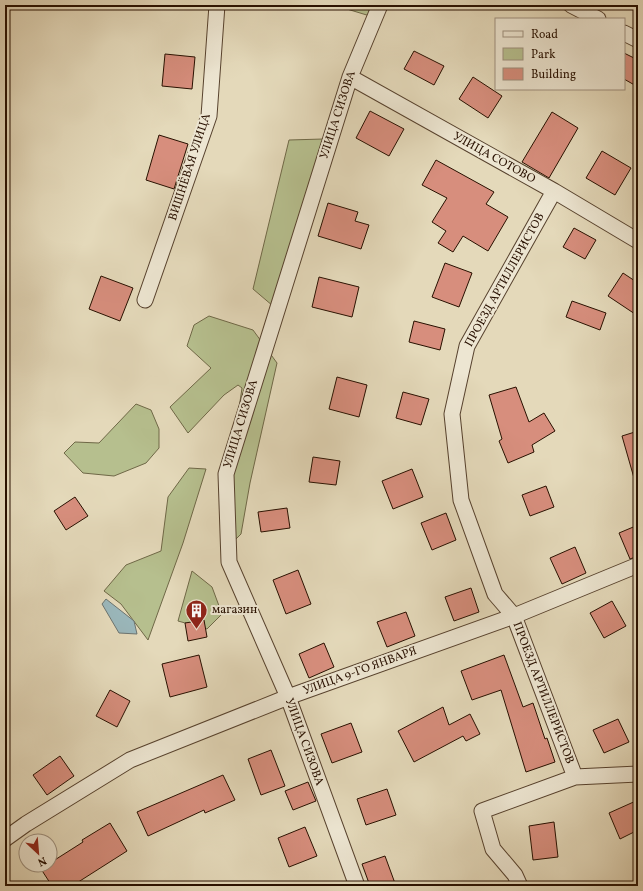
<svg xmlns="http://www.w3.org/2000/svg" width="643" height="891" viewBox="0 0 643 891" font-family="Vollkorn,serif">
  <rect width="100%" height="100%" fill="#e4d9ba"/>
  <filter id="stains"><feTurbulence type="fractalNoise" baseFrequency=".005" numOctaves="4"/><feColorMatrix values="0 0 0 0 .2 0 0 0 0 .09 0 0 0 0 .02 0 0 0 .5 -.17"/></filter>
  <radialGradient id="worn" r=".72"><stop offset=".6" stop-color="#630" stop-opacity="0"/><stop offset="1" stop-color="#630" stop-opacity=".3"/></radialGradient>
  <path fill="#b6bf8e" stroke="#6f6847" d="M338 5H374L370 16 337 6Z
    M323 139 273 306 253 289 289 140Z
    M209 316 253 330 277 363 250 483 241 534 235 540 228 484 242 388 238 385 224 395 188 433 170 407 211 368 187 346 194 325Z
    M136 404 151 410 159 429V448L146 463 114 476 83 473 64 453 75 442 99 443Z
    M189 468 206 469 183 543 148 640 121 604 104 591 126 565 161 551 168 497Z
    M192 571 212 587 222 614 207 629 178 621Z"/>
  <path fill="#9ab7bb" stroke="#6c7470" d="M106 599 134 621 137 634 119 633 102 604Z"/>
  <path fill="#d78e7d" stroke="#281000" d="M414 51 444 66 434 85 404 69Z
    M624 53 638 60V87L624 79Z
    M165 54 195 57 192 89 162 86Z
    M473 77 502 96 488 118 459 99Z
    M370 111 404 129 389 156 356 138Z
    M552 112 578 128 549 178 522 162Z
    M159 135 188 144 174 189 146 180Z
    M602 151 631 168 615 195 586 178Z
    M436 160 494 192 486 204 508 217 488 251 463 236 453 252 438 243 446 231 432 222 447 198 422 185Z
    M328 203 358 212 355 221 369 225 361 249 318 236Z
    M574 228 596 240 585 259 563 247Z
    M445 263 472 273 459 307 432 297Z
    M623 273 638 283V316L608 296Z
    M101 276 133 288 120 321 89 309Z
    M319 277 359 287 352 317 312 307Z
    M572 301 606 313 600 330 566 317Z
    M414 321 445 329 440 350 409 342Z
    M337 377 367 385 359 417 329 409Z
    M516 387 529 422 544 413 555 431 532 445 534 452 508 463 499 441 502 439 489 395Z
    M403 392 429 399 421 425 396 418Z
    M638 431V477L634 478 622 436Z
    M313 457 340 461 336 485 309 482Z
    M412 469 423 497 393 509 382 481Z
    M546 486 554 507 530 516 522 495Z
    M75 497 88 516 66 530 54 511Z
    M287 508 290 528 261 532 258 512Z
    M446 513 456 540 432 550 421 523Z
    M638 525V556L630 559 619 533Z
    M575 547 586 573 562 584 550 558Z
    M298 570 311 604 286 614 273 580Z
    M471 588 479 612 454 621 445 597Z
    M612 601 626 626 604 638 590 613Z
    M406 612 415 636 387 647 377 622Z
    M204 620 207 637 188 641 185 623Z
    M324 643 334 667 309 678 299 654Z
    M199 655 207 687 170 697 162 664Z
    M504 655 523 707 533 703 545 739 547 738 555 762 526 772 501 690 472 700 461 671Z
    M110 690 130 701 117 727 96 716Z
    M443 707 449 725 470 714 480 734 466 741 463 736 414 762 398 731Z
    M618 719 629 742 604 753 593 730Z
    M351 723 362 752 332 763 321 734Z
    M271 750 285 786 261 795 248 759Z
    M60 756 74 776 47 795 33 775Z
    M223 775 235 800 205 813 204 810 148 836 137 812Z
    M308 782 316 801 293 810 285 791Z
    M387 789 396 815 366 825 357 799Z
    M638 800V830L620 839 609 813Z
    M554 822 558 857 533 860 529 826Z
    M110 823 127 851 72 886H52L41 869 50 865V863L83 842 82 840Z
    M305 827 317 856 289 867 278 838Z
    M385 856 396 886H370L362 864Z"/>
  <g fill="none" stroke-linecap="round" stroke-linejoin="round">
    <defs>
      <path id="minor" d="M571 5 598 19
        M624 33 638 40
        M350 77 554 191 638 241
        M554 191 467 346 452 414 461 500 495 594 514 616 575 777
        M145 300 209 116 217 5
        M5 839 26 824 130 760 288 697 514 616 638 565
        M357 886 288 697 229 562 226 474 350 77 380 5
        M520 886 515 875 493 849 482 811 575 777 638 774"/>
    </defs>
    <use href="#minor" stroke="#57422e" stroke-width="17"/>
    <use href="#minor" stroke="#ede6d2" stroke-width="15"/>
  </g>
  <defs>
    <symbol id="building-pin" viewBox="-11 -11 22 30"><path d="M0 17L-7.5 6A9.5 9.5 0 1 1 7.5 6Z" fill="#8f2418" stroke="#ede6d2"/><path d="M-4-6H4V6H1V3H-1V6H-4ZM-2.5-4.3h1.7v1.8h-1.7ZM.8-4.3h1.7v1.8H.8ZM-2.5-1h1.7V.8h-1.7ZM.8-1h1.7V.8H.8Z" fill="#fff"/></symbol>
  </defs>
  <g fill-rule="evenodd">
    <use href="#building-pin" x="184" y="598" width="25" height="34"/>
  </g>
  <g text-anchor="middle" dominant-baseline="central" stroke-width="4" stroke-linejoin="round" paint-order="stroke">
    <g font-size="12" fill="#281000" stroke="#ede6d2">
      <text transform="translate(338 115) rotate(-72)">УЛИЦА СИЗОВА</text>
      <text transform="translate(494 158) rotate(29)">УЛИЦА СОТОВО</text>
      <text transform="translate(190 167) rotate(-72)">ВИШНЁВАЯ УЛИЦА</text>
      <text transform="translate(505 280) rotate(-61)">ПРОЕЗД АРТИЛЛЕРИСТОВ</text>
      <text transform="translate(241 424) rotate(-73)">УЛИЦА СИЗОВА</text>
      <text transform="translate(360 671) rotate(-20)">УЛИЦА 9-ГО ЯНВАРЯ</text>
      <text transform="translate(543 693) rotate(69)">ПРОЕЗД АРТИЛЛЕРИСТОВ</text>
      <text transform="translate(304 742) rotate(70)">УЛИЦА СИЗОВА</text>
    </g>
    <g font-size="12" fill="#281000" stroke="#ede6d2" text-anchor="start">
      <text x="212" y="610">магазин</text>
    </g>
  </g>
  <rect width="643" height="891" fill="none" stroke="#e4d9ba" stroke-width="20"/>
  <rect x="6" y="6" width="631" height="879" fill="none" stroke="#281000" stroke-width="2"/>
  <rect x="10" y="10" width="623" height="871" fill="none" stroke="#281000"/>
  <rect x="495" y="18" width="130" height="72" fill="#ede6d2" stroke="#9e907e"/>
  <rect x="503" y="31" width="20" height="6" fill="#ede6d2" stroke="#9e907e"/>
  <text x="531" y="38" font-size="12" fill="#281000">Road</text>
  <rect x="503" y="48" width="20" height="12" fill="#b6bf8e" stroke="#9e907e"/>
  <text x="531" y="58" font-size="12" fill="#281000">Park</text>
  <rect x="503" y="68" width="20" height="12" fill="#d78e7d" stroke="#9e907e"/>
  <text x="531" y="78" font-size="12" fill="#281000">Building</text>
  <g transform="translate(38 853) rotate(154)"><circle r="19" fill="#ede6d2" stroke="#9e907e"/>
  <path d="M0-3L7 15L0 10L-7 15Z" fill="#8f2418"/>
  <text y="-6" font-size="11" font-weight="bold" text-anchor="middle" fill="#281000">N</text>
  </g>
  <rect width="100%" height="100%" filter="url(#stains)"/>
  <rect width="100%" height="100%" fill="url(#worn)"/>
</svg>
